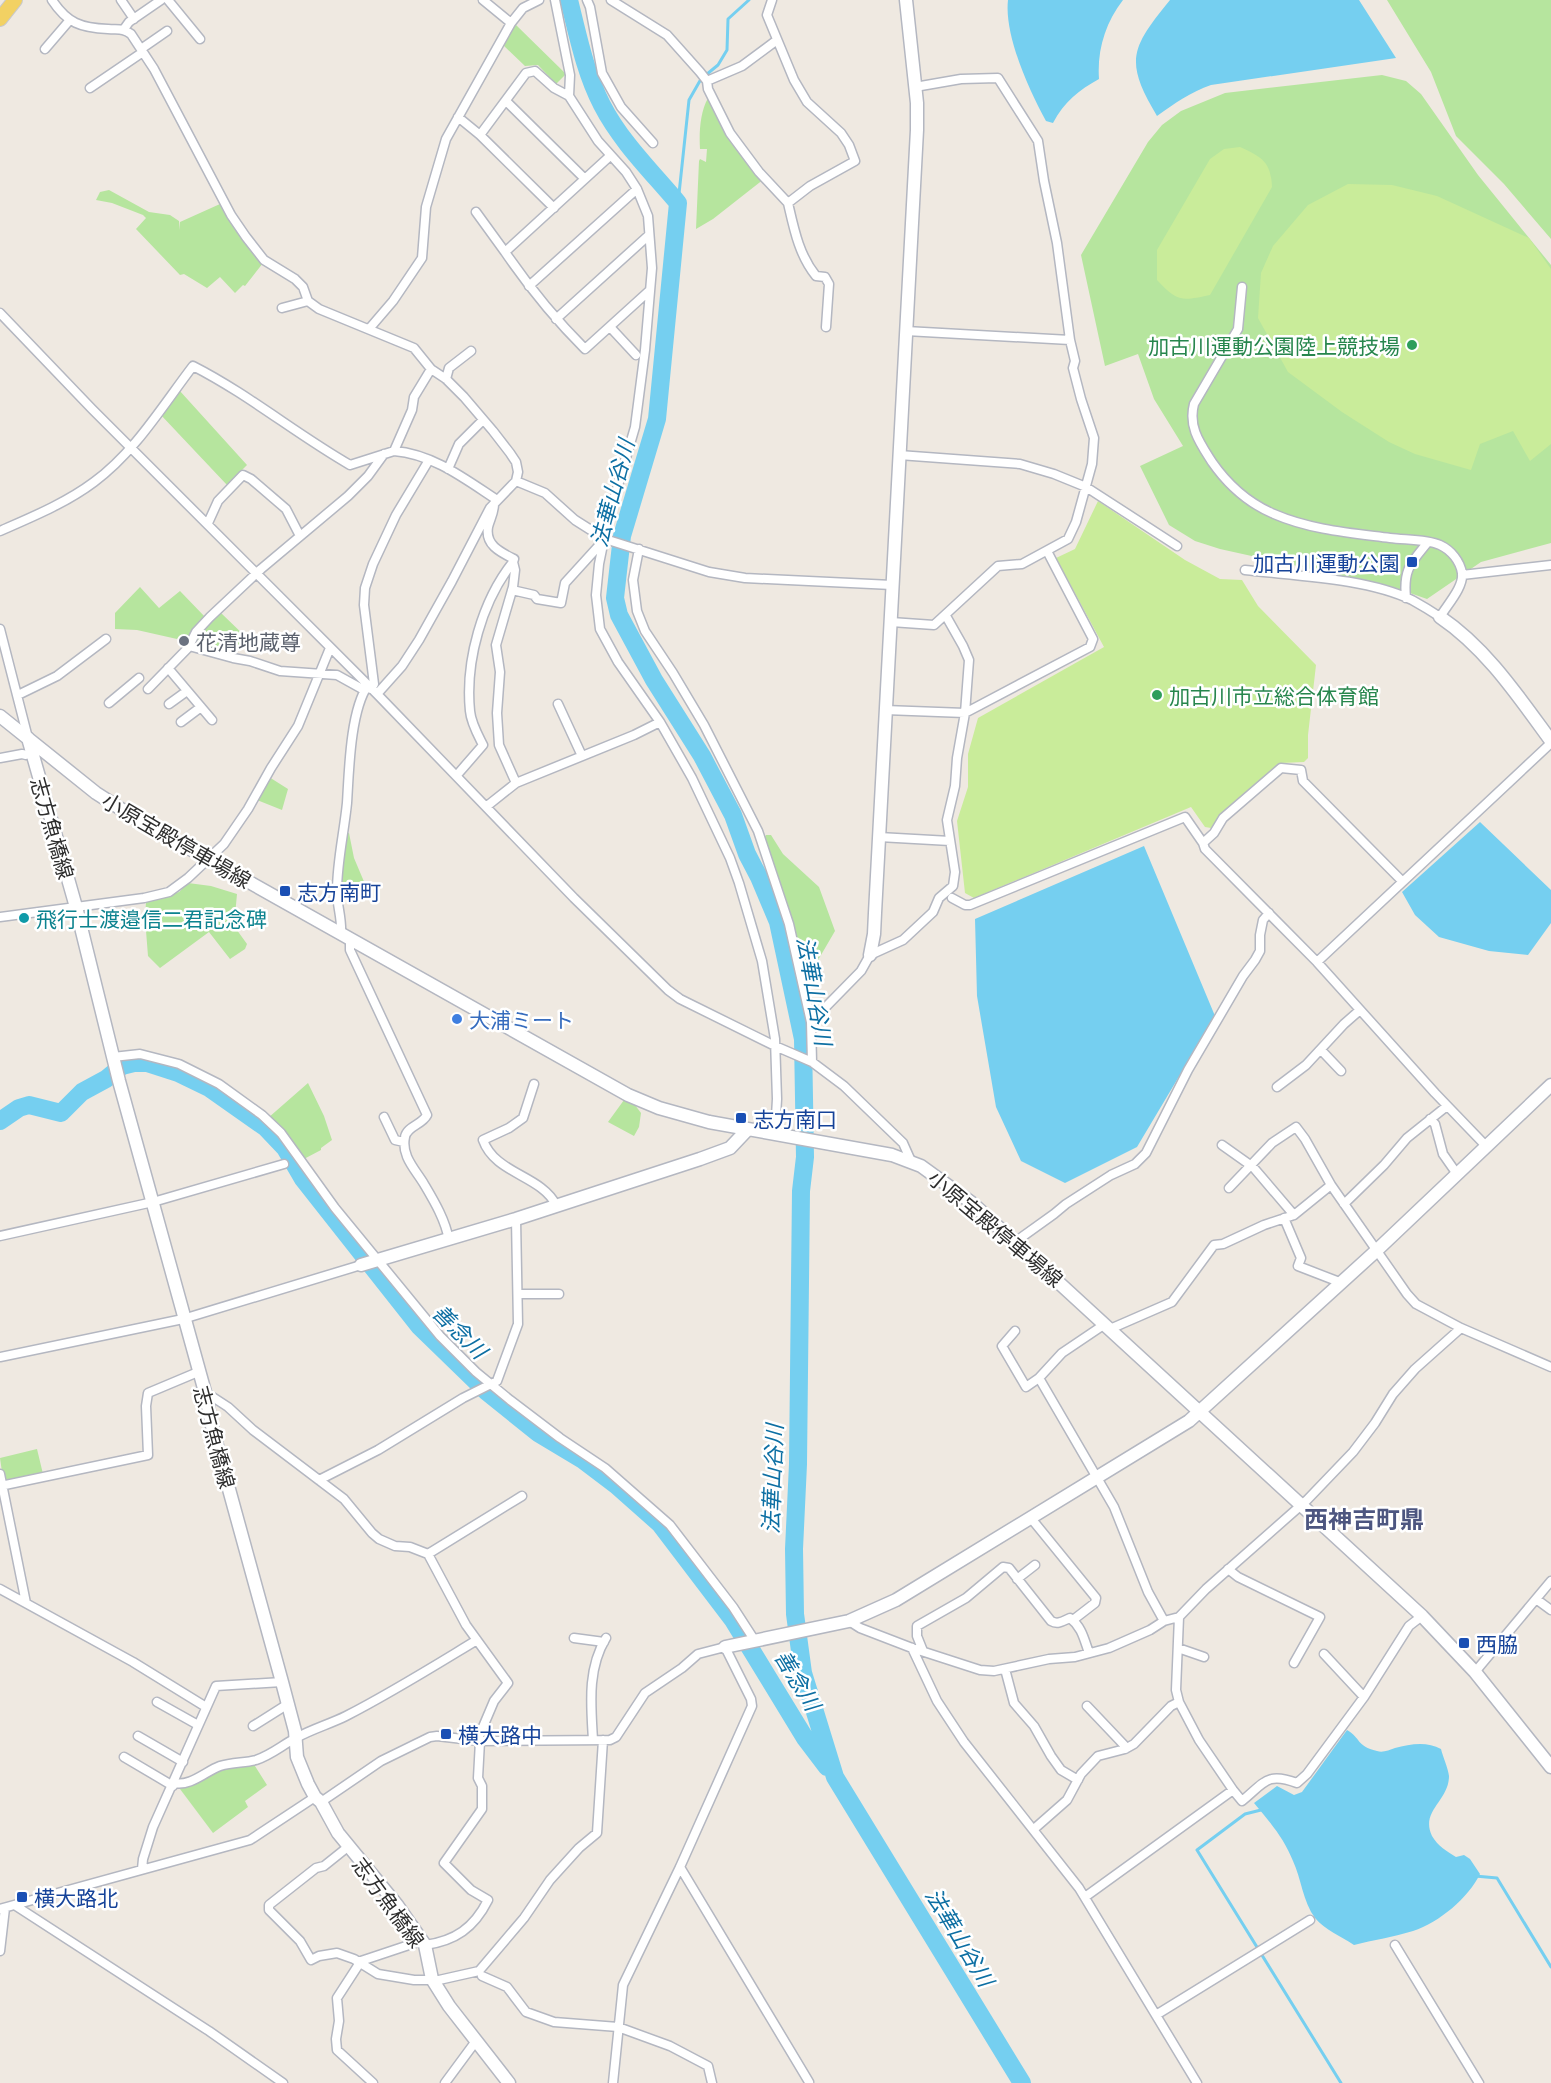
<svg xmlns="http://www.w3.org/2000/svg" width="1551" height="2083" viewBox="0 0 1551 2083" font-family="Lato,'Noto Sans JP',sans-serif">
  <rect width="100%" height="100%" fill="#efe9e1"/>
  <path fill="#b6e59e" d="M1387 0H1551V239L1504 184 1456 136 1431 72Z
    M515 24 566 74 556 84 538 65 525 66 503 45Z
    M1382 75 1406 81 1421 94 1478 175 1551 265V543L1481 562 1427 599 1393 587 1220 549 1195 541 1169 525 1140 466 1183 446 1154 399 1138 354 1105 366 1081 255 1148 142 1162 125 1181 111 1225 93Z
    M708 98 764 179 713 219 696 229 699 161 700 159 706 162 707 149H700C699 133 700 112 708 98Z
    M109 190 149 212 170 215 179 221 180 230V222L220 204 246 244 263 263 245 286 243 285 235 293 220 277 207 288 184 274 180 275 136 229 146 218 143 215 112 203 96 200 100 192Z
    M179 390 247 465 227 485 160 414Z
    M140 587 159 608 180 591 206 618 195 627 189 637 182 636 177 639 137 630 115 629V613Z
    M221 613 248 639 233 656 193 644 200 631Z
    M269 777 288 789 282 810 257 800Z
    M349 833 354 858 365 884 341 894 345 834Z
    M766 835H771L783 854 819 887 835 931 814 967 804 978 763 840Z
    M188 883 211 886 237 894 234 926 247 944 245 949 230 959 209 932 160 968 148 956 145 918 146 902 179 892Z
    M308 1083 324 1116 332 1140 321 1148V1150L302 1160 268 1118Z
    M624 1100 635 1105 641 1113 639 1127 634 1136 608 1122Z
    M37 1449 43 1474 7 1482 3 1479 0 1458Z
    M253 1763 267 1785 245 1801 248 1807 213 1833 177 1785 212 1770Z"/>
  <path fill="#c9ec9a" d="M1240 147C1262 157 1271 162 1272 187L1210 295C1182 301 1177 302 1157 280V250L1210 159 1224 149Z
    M1348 184 1392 185 1437 196 1529 238 1551 269V444L1530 461 1513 431 1480 444 1471 470 1415 454 1389 442 1342 412 1288 372 1258 318 1261 273 1273 246 1308 205Z
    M1098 501 1185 560 1220 579 1242 580 1258 606 1316 665 1308 735V758L1304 762 1281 763 1220 816 1211 828 1205 827 1191 807 974 898 965 893 957 821 968 787V754L978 718 1104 647 1056 558 1075 549Z"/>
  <path fill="#75cff0" d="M1008 0H1123C1105 23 1097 51 1099 79 1079 90 1064 102 1053 123L1046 121C1029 90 1004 35 1008 0Z
    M1170 0H1359L1396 58 1211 85C1191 92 1175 103 1157 116 1124 61 1131 48 1170 0Z
    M1480 822 1551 890V923L1528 955 1489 951 1439 937 1415 915 1402 892Z
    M1144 846 1215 1016 1137 1147 1065 1183 1021 1161 996 1107 977 996 975 919Z
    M1347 1730C1361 1738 1356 1746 1377 1751 1383 1753 1389 1750 1395 1748 1410 1744 1427 1741 1441 1749 1443 1757 1448 1768 1449 1776 1449 1801 1420 1811 1432 1836 1438 1846 1446 1851 1456 1857L1464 1855 1470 1859 1480 1874C1468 1898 1440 1922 1413 1931 1394 1937 1373 1940 1354 1945 1341 1936 1325 1930 1315 1918 1303 1902 1301 1878 1293 1861 1284 1838 1269 1821 1254 1803L1277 1786 1294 1795 1302 1792Z"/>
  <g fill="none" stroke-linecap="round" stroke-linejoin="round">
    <path stroke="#75cff0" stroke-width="3" d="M678 203 689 100 701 79 718 65 727 50 728 19 749 0
      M1261 1810 1245 1814 1197 1850 1341 2083
      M1475 1876 1497 1878 1551 1967"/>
    <path stroke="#75cff0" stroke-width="18" d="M569 0C578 36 585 72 602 105 621 142 652 172 678 203L657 419 622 536 615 598 619 615 654 680 702 756 733 815 747 854 759 877 778 922 803 1039 805 1157 801 1191 798 1464 794 1549 795 1614 803 1673 835 1777 1022 2083
      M0 1121 19 1108 29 1105 61 1113 82 1092 106 1079 122 1066 134 1063H147L178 1073 209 1088 266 1128 285 1148 303 1179 419 1326 487 1392 538 1433 583 1460 616 1485 660 1524 733 1620 805 1738 827 1767"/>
    <defs>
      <path id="street" d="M52 0C67 23 81 28 108 29 118 30 123 28 131 34L154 69 231 215 246 237 264 260 295 279 303 287 308 301 319 309 414 348 431 369 446 379 464 397 493 431 510 453 516 462 518 472 516 481 490 508 452 581 419 640 402 666 377 694
        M121 0 134 19
        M168 0 200 39
        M483 0 511 23
        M555 0 570 75 569 96 598 141 626 172 637 189 648 216 652 268 645 350 635 427 608 520 599 564 596 595 600 629 618 662 660 722 692 778 730 858 739 883 762 961 775 1039 777 1099 775 1133
        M587 0 590 7 602 73 621 107 653 143
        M611 0 667 35 700 72 707 81 708 89 730 133 759 172 788 203 810 186 855 161 849 145 841 133 807 102 794 80 767 15 772 0
        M124 29 129 22 161 0
        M45 49 69 21
        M141 49 167 31
        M707 81 742 66 777 40
        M90 88 143 52
        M506 101 585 179
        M458 117 480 135 554 208
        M480 135 526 73 535 71 554 88 569 96
        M610 156 505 252C529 287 555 319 585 349L649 291
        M788 203C794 229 799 255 816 276L825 277 829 284 826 327
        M476 212 505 252
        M529 286 637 189
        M1242 287 1238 329 1194 404C1188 427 1200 443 1212 462 1228 485 1248 503 1274 514 1311 530 1351 533 1390 538 1406 540 1426 539 1440 545 1451 550 1460 561 1462 573 1464 587 1447 605 1440 617 1431 611 1421 605 1412 600 1366 578 1296 576 1245 570
        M282 308 308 301
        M0 313 92 409 377 694 574 898 668 990 680 999 775 1046 812 1062 844 1086 903 1143 911 1161
        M556 319 649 235
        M610 327 636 355
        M369 329 393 301 422 258 426 207 446 139 511 23 523 8 539 0
        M906 331 1070 340
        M446 379 449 368 471 351
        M394 451 412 410 414 397 431 369
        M899 455 1020 464 1054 474 1086 487 1177 546
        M448 469 459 444 483 420
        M516 481 545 493 575 520 605 539 709 572 745 578 892 585
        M208 523 218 501 243 475 251 479 286 509 300 536
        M0 531C32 517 66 503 94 482 135 452 163 405 193 366 248 394 296 434 350 465L394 451C433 454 465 479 497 500
        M639 549 633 580 637 611 645 631 673 673 704 725 758 831 789 924 811 1022
        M513 562 515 570 513 587 496 645 500 672 497 713 499 745 516 783
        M1462 575 1551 565
        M512 590 534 595 537 599 561 603 565 583 605 539
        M1406 598C1403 569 1411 563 1428 542
        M891 622 934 625 998 566 1022 564 1068 539 1076 522 1092 464 1094 438 1081 399 1073 368 1075 361 1070 340 1057 243 1044 181 1038 141 998 78 961 79 915 87
        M0 629 28 738
        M189 646 233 658 250 661 280 671 337 675 364 690
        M168 668 212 720
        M148 689 188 648 196 632 210 617 261 569 348 496 368 476 384 454
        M371 689 374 684 364 605 365 588 373 564 396 515 429 460
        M18 695 57 676 106 639
        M109 703 139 678
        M169 704 187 691
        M558 704 582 756
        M885 710 965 713 1090 647 1093 639 1047 551
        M181 722 201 707
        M0 758 22 754 26 755 32 752
        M457 775 483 745C478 735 471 723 470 711 465 661 482 601 513 562L514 559C500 552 485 545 488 527 490 519 494 513 494 504
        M487 806 516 783 634 735 660 722
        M879 837 950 841
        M1402 881 1303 781 1301 770 1281 768 1223 818 1214 833 1203 843 1205 849 1317 962 1435 1093 1486 1146
        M952 898 965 905H970L1185 817 1203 843
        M0 917 144 898 169 892 188 878 224 844 248 809 271 768 298 726 330 648
        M341 933C342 918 337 906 337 891 337 862 344 833 347 803 349 772 350 711 368 685
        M350 938V950L427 1115C422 1125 407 1126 405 1137 401 1156 415 1169 424 1184 434 1201 445 1219 449 1240
        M1317 962 1551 743
        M1321 1050 1341 1071
        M113 1057 140 1054 179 1064 219 1084 262 1115 281 1133 335 1208 440 1336 476 1372 510 1400 560 1438 605 1468 670 1525 733 1607 755 1641
        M812 1062 811 1022 861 971 870 955 903 940 933 912 939 898 953 886 955 872 947 820 955 786 957 758 965 713 969 660 963 646 946 616
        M534 1084 523 1118 509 1128 483 1140C495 1174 541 1175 556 1205
        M1277 1087 1306 1065 1344 1024 1360 1010
        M384 1117 395 1140 404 1142
        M1430 1119 1435 1124 1443 1154 1457 1174
        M1222 1145 1253 1167 1294 1215
        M1229 1188 1272 1143 1296 1127 1305 1139 1331 1185
        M1344 1204 1384 1165 1407 1138 1447 1106
        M1284 1218 1301 1258 1298 1266 1342 1283
        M0 1236 153 1202 284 1164
        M1015 1242 1054 1214 1066 1204 1111 1175 1135 1164 1146 1153 1188 1070 1243 976 1255 960 1260 951V935L1263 920 1269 913
        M518 1294H559
        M1110 1329 1172 1302 1214 1245 1223 1244 1264 1225 1294 1215 1331 1185 1407 1294 1416 1304 1461 1328 1551 1367
        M1015 1331 1002 1346 1026 1387 1039 1378 1062 1353 1105 1324
        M0 1357 183 1319 361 1265
        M1039 1378 1114 1507 1148 1592 1164 1621
        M205 1392 228 1407 253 1430 344 1499 372 1533 379 1539 395 1546 410 1547 428 1554 466 1625 508 1683 494 1701 477 1741
        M0 1474 26 1603
        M319 1480 378 1450 463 1398 497 1381 518 1324 516 1219
        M0 1486 148 1455 146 1406 148 1393 198 1372
        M1030 1517 1096 1598 1095 1603 1073 1620
        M428 1554 522 1496
        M1228 1569 1238 1577 1320 1617 1294 1663
        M1017 1579 1035 1565
        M0 1589 133 1662 206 1707
        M1536 1599 1551 1610
        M1179 1617 1176 1690 1179 1702 1199 1740 1233 1790 1242 1801C1265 1782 1267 1772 1297 1783L1307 1774 1364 1697 1409 1626 1422 1616
        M849 1621 860 1628 912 1648 980 1670 994 1671 1049 1659 1075 1657 1109 1648 1150 1630 1164 1621 1179 1617 1206 1589 1307 1500 1353 1452 1375 1423 1393 1394 1415 1369 1461 1328
        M574 1638 604 1642
        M912 1648 937 1701 964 1742 1079 1888 1197 2083
        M1178 1648 1204 1657
        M923 1651 917 1636V1626L966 1598 1003 1567 1009 1568 1051 1621C1058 1625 1063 1621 1070 1618 1082 1627 1084 1639 1089 1653
        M1324 1654 1364 1697
        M1005 1669 1014 1703 1034 1726 1051 1756 1061 1770 1078 1780
        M1475 1672 1551 1581
        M157 1702 198 1725
        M1087 1706 1124 1745 1125 1749
        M253 1726 288 1704
        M138 1736 183 1762
        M593 1740C591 1705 587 1669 606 1638
        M124 1757 173 1786
        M174 1783C190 1787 206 1771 220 1766 232 1762 245 1763 256 1760 273 1754 282 1745 296 1738 312 1729 330 1724 346 1716 391 1693 434 1666 477 1640
        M321 1802 381 1761 430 1737 437 1736 480 1741 610 1740 616 1737 645 1693 682 1668 698 1654 725 1647 751 1699 752 1706 680 1867 623 1985 613 2083
        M1034 1829 1067 1800 1081 1774 1098 1756 1125 1749 1134 1744 1171 1706 1179 1702
        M349 1846 324 1866 316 1868 269 1905V1910L300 1941 311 1960 319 1956 337 1953 354 1959 378 1974 414 1980H439L479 1971 524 1918 550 1880 579 1848 597 1833 603 1740
        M680 1867 809 2082
        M142 1869 143 1859 153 1827 216 1686 282 1682
        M1085 1897 1233 1790
        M16 1906 209 2031 283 2083
        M0 1909 250 1840 315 1797
        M425 1945C455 1941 474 1928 488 1900L471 1890 444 1863 482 1809V1786L478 1778 480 1741
        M1395 1945 1479 2083
        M0 1951 5 1908
        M482 1976 507 1987 526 2012 554 2022 618 2027 670 2046 708 2066 712 2083
        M1156 2015 1310 1920
        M373 2083 337 2050 336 2039 339 2021 337 1998 361 1961 421 1941
        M445 2083 476 2041"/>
      <path id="secondary" d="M1440 617C1486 648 1518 696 1551 741
        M0 716 96 793 135 818 628 1095 659 1108 709 1122 892 1155 921 1166 972 1203 1422 1616 1475 1672 1551 1767
        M28 738 76 907 119 1081 205 1392 213 1431 282 1682 295 1731 297 1757 308 1784 315 1797 321 1802 338 1833 397 1905 425 1945 432 1979 449 2006 509 2083
        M870 955 874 934 875 913 917 130V103L906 0
        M361 1265 516 1219 700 1159 730 1148 748 1129
        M725 1647 849 1621 896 1600 1189 1421 1376 1251 1551 1085"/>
      <path id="primary" d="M0 19 15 0"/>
    </defs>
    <use href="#street" stroke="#b4b7c1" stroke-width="11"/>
    <use href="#secondary" stroke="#b4b7c1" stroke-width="15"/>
    <use href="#primary" stroke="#c9c9c9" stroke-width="16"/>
    <use href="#street" stroke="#fff" stroke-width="8"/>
    <use href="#secondary" stroke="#fff" stroke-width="12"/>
    <use href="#primary" stroke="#f2d163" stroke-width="14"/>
  </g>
  <g fill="#2e9e5b" stroke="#fff" stroke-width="2">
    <circle cx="1412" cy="345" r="6"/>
    <circle cx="1157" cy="695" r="6"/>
  </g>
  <g fill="#1a4fb4" stroke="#fff" stroke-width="2">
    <rect x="1406" y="556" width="12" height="12" rx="3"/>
    <rect x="279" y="885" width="12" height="12" rx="3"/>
    <rect x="735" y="1112" width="12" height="12" rx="3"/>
    <rect x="1458" y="1637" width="12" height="12" rx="3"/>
    <rect x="440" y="1728" width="12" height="12" rx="3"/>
    <rect x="16" y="1891" width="12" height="12" rx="3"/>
  </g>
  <circle fill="#6b7280" stroke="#fff" stroke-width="2" cx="184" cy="641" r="6"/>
  <circle fill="#0f9aa8" stroke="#fff" stroke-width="2" cx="24" cy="918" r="6"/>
  <circle fill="#3f7fe0" stroke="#fff" stroke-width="2" cx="457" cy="1019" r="6"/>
  <g text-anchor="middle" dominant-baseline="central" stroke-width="5" stroke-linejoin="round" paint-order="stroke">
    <g font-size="21" fill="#27864d" stroke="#fff" text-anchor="end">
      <text x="1400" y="345">加古川運動公園陸上競技場</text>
      <text x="1169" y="695" text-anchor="start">加古川市立総合体育館</text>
    </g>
    <g font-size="21" fill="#164399" stroke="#fff" text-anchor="start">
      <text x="1400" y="562" text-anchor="end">加古川運動公園</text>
      <text x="297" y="891">志方南町</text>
      <text x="753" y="1118">志方南口</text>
      <text x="1476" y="1643">西脇</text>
      <text x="458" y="1734">横大路中</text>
      <text x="34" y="1897">横大路北</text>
    </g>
    <g font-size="21" fill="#5b616d" stroke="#fff" text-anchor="start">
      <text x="196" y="641">花清地蔵尊</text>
    </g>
    <g font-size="21" fill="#2e2e2e" stroke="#fff">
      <text transform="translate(53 828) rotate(74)">志方魚橋線</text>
      <text transform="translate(177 840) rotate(30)">小原宝殿停車場線</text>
      <text transform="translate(996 1228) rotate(40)">小原宝殿停車場線</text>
      <text transform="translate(215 1437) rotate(75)">志方魚橋線</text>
      <text transform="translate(389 1902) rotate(54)">志方魚橋線</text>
    </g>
    <g font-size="21" fill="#0d838f" stroke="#fff" text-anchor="start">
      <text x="36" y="918">飛行士渡邉信二君記念碑</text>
    </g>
    <g font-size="21" fill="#366cbe" stroke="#fff" text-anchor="start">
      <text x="469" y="1019">大浦ミート</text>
    </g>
    <g font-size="22" font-style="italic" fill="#0d6fa3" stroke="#fff">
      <text transform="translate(612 493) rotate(-75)">法華山谷川</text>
      <text transform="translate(815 991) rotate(80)">法華山谷川</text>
      <text transform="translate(460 1331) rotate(45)">善念川</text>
      <text transform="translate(772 1479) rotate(-88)">法華山谷川</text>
      <text transform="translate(798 1680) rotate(59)">善念川</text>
      <text transform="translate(960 1937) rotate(59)">法華山谷川</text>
    </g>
    <g font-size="24" font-weight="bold" fill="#4d5680" stroke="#fff">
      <text x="1364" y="1518">西神吉町鼎</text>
    </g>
  </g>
</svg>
